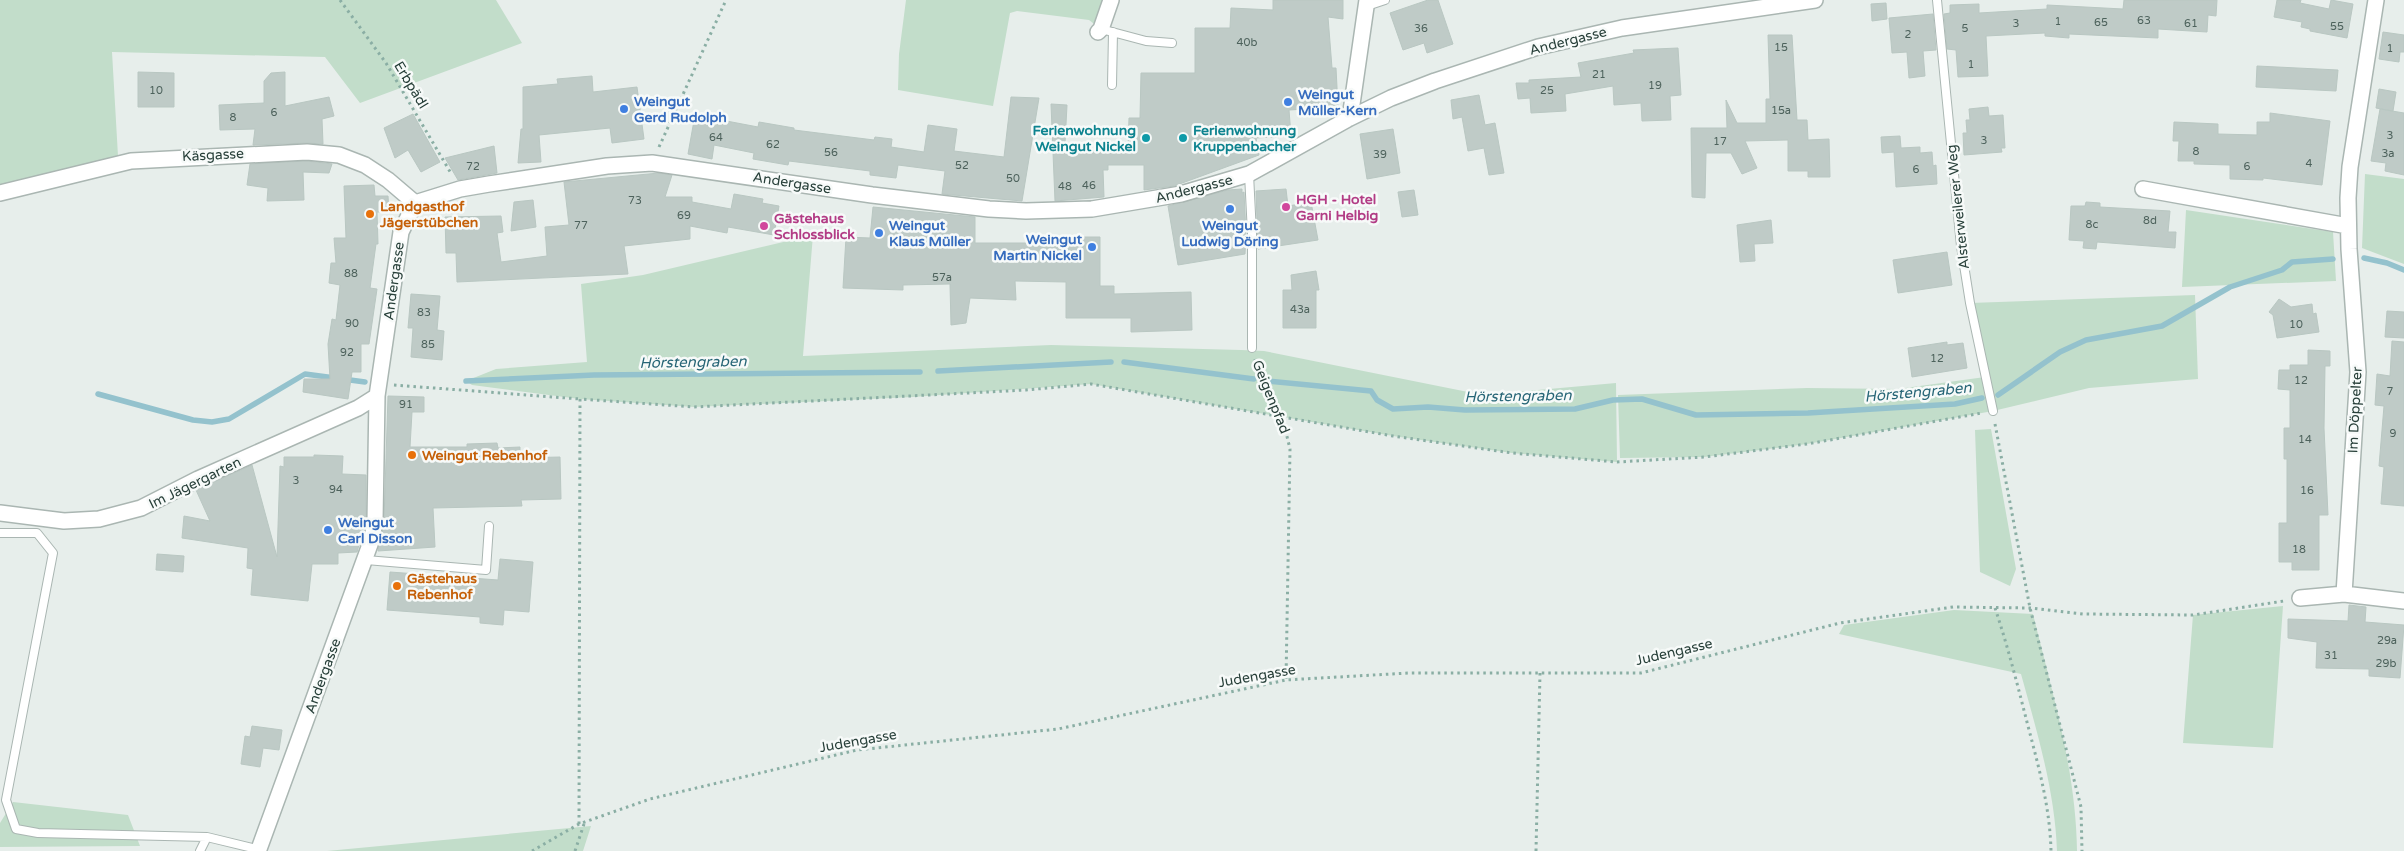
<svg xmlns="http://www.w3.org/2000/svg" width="2404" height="851" viewBox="0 0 2404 851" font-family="'Varela Round',sans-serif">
  <rect width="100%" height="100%" fill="#e7eeeb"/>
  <path fill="#c2ddca" d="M0 0H496L522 43 360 103 325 57 112 52 118 156 0 188Z
    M906 0H1111L1101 29 1089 20 1017 11 1010 13 993 106 898 90 899 54Z
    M2365 174 2404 179V264L2362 248Z
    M2186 210 2333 232 2336 281 2182 287Z
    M813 235 803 356 1051 345 1241 350 1264 351 1483 395 1616 383 1617 462 1512 453 1393 436 1091 384 913 397 694 407 580 399 472 385 466 381 496 369 587 362 581 284 643 275Z
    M2195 295 2198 379 2089 388 1993 411 1807 444 1704 457 1620 458 1618 395 1807 388 1898 389 1985 377 1970 303Z
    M1991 429 2016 569 2010 586 1980 572 1975 430Z
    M2283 606 2273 748 2183 743 2193 615Z
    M1954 610 2033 614C2052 692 2076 770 2077 851H2057C2055 791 2037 732 2021 674L1839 634 1844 625Z
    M13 802 128 815 140 846 0 847V823Z
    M591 826 583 851H327Z"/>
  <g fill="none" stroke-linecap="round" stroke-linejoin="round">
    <path stroke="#94c2cd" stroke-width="5.5" d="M2364 258 2387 263 2404 270
      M1124 362 1254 379
      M938 371 1111 362
      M466 381 594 375 920 372
      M1268 381 1371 391 1377 400 1393 409 1428 407 1465 410 1575 409 1613 400 1642 399 1696 415 1808 413 1955 404 1982 398
      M98 394 193 420 212 422 229 419 305 374 365 382
      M1998 395 2060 352 2086 340 2162 326 2230 287 2282 270 2292 262 2333 259"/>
  </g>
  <path fill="#bfcbc7" stroke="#b9c7c2" d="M1273 0H1343V19L1328 17 1332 68H1336L1338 107 1289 110 1291 136 1256 138 1259 155 1174 186 1144 190V165H1108V170H1103L1104 197 1055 201 1051 104 1067 105 1065 143H1072L1073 151 1128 149 1129 118H1140L1141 73H1195V28H1230L1231 8 1273 10Z
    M1428 0H1438L1453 44 1427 53 1424 43 1403 50 1390 13Z
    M2124 0H2217L2216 16 2208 15 2207 32 2158 29V38L2069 34V38L2045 36V33L1986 36 1988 76 1958 77 1956 50 1947 49 1944 14 1950 13V5L1979 4V13L2047 9V5L2123 9Z
    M2277 0H2301L2300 3 2329 9 2331 0 2353 4 2347 38 2310 31V29L2301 27 2302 22 2274 17Z
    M1886 3 1887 19 1872 21 1871 4Z
    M1933 14 1936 50 1923 51 1925 76 1909 78 1907 52 1892 53 1889 18Z
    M2383 32 2404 35V52H2400L2399 62 2379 59Z
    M1768 35H1792L1797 120H1807L1808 140 1829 139 1830 177H1808V171H1788V140L1745 141 1757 168 1742 174 1731 153H1706L1705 198 1692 197 1691 128H1727L1726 100 1737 123H1766V99H1770Z
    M1678 48 1681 95 1670 96 1671 120 1642 121 1641 103 1614 105 1613 86 1565 94 1566 111 1531 113 1530 98 1518 99 1516 83H1529V80L1581 77 1578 63 1634 53 1633 50Z
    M2257 66 2338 70 2336 91 2256 87Z
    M138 72 174 73V107H138Z
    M285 72V106L329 97 334 116 322 119 323 144 307 143 253 145 255 129 220 130 219 105 264 103V81L271 73Z
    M592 76 593 92 637 87 644 139 612 143 610 128 539 135 541 162 518 163 521 129H523V87L558 84 557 79Z
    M2379 89 2396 92 2393 111 2376 108Z
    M1479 95 1485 125 1495 123 1504 173 1489 175 1484 148 1468 151 1462 117 1453 119 1451 100Z
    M1011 97 1039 98 1022 201 942 194 945 171 898 165 896 178 870 175V171L789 161 788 165 753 159 754 153 714 145 712 159 688 154 695 115 758 127 759 122 794 128V130L874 140 875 137 892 139 891 147 924 152 928 125 957 129 954 151 1004 157Z
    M1988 107 1989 116 2003 115 2005 148H2001L2002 152 1964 155 1963 133H1967L1966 120H1970L1969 109Z
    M2380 109 2404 113V175L2385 171 2386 163 2371 161Z
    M2270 113 2330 121 2322 185 2263 178V180L2230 179V165L2194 164V161H2178L2179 141H2173L2174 122 2218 124V134L2257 135V122H2270Z
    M413 114 440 162 421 172 408 150 395 158 384 128Z
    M1393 129 1400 173 1367 179 1360 134Z
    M1900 136 1901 148 1920 147V153L1932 152 1933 166 1936 165 1937 184 1896 187 1894 152 1882 153 1881 137Z
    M494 146 497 173 458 180 445 158Z
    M307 161 332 164 329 173 303 172 304 200 267 201 268 188 247 185 250 164Z
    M659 173 672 175 665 197H692V202L731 209 734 194 763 199 762 203 779 206 774 235 728 227 727 233 690 226V239L624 246 628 274 457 282 456 253H446L445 217 501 216 503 232 497 233 501 262 547 256 545 227 569 225 564 182Z
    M374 185 375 196H388L389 212H377L378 244H376L370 288 377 289 369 344H361V372H352L348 399 303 392 304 379H330L328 344 332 319 336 320 340 285 329 283 331 263H336L334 238H346L344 186Z
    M1242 189V193L1244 192 1246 234 1245 254 1178 265 1168 206 1228 190Z
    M1286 189 1288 206 1311 202 1318 240 1258 249 1256 191Z
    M1414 190 1418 215 1402 217 1398 192Z
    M533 200 536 227 511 231 514 202Z
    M2086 202 2100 203V207L2170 211 2168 232H2176L2175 248 2097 242 2096 249 2083 248 2084 241 2069 240 2071 206H2085Z
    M873 207 975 217V243H1074V237H1100V286H1114V294L1191 292 1192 330 1131 332V318H1066V282L1015 281 1016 300 970 298 966 323 951 325 950 284 903 285V290L843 288 846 237 870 238Z
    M1771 220 1773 243 1754 244 1755 261 1740 262 1737 225Z
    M1947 252 1952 285 1898 293 1893 260Z
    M1316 271 1319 290H1316V328H1283V290H1292L1291 275Z
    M411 294 440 296 437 330 444 331 442 360 411 357 413 328H408Z
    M2279 299 2291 307 2312 304 2313 314 2316 313 2319 332 2277 338 2273 315 2269 312Z
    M2387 311 2404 312V338L2385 337Z
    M2392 341 2404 342V506L2381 504 2384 467 2379 466 2384 406 2375 405 2377 374 2390 376Z
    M1947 342V345L1963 343 1967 368 1912 377 1908 348Z
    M2308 350 2330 351V366H2325L2324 428 2328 515H2319V570H2292V562H2279V523H2287V459H2284V428H2290V390L2278 389 2279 370H2290V365H2308Z
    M388 396 424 397V412H412L410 447H467V444L497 443 498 448 520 447V458L560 457 561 499 521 500 522 506 433 508 435 547 378 551 384 521Z
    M314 455 343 456 342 474 366 475V520L357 552 338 553V564H312L308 601 251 595 253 569 247 568 248 548 182 538 184 516 210 521 196 490 252 465 277 557 280 466 284 467V457H314Z
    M157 554 184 556 183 572 156 570Z
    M500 559 533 562 529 612 504 610 503 625 480 623V617L387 610 390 572 498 580Z
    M2349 605 2366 607 2365 622 2404 625 2400 678 2369 676V669L2316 668 2317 642 2288 638V619L2348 621Z
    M252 726 282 730 279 750 263 748 260 767 241 764 245 736 250 737Z"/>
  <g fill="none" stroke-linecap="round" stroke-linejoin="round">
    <defs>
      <path id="service" d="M1937 0 1961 246 1970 303 1993 411
        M1367 6 1385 0
        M1101 29 1146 41 1172 43
        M1112 85 1113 32
        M1249 174 1252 234V348
        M0 533H37L53 553 6 800 16 829 38 833 207 837
        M366 560 486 570 489 526
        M200 851 207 837 261 850"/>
      <path id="minor" d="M1098 32 1101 29 1111 0
        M1350 118 1367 0
        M2143 189 2348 226
        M0 193 131 161 307 152 339 155 365 165 388 180 415 203
        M0 513 64 521 99 519 141 508 198 479 358 408 377 396
        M2344 594 2358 372 2349 249 2348 198 2350 167 2376 0
        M2300 598 2344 594 2404 601
        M259 849 372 539 375 521 377 396 401 232 415 203 460 189 489 184 607 166 652 163 872 195 989 209 1026 211 1092 209 1181 194 1249 174 1350 118 1391 98 1435 81 1538 47 1622 28 1815 0"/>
    </defs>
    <use href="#service" stroke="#aab6b2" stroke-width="10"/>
    <use href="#minor" stroke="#aab6b2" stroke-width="18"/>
    <path stroke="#8aaea4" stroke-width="3" stroke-dasharray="2.5 4" stroke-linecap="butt" d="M340 0 386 63 452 175
      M659 147 726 0
      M1255 359 1258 374 1277 416 1284 424 1290 449 1286 680
      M394 385 580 399
      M1995 424 2030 608 2081 807 2082 851
      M1995 608C2008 647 2018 687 2028 726 2039 768 2050 808 2051 851
      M579 824 580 399 694 407 1026 390 1091 384 1393 436 1512 453 1617 462 1704 457 1807 444 1982 413
      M532 851 579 824 650 799 857 750 1058 729 1286 680 1408 673H1641L1840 623 1953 607 2030 608 2083 614 2193 615 2284 601
      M575 851 585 821
      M1536 851 1540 673"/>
    <use href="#service" stroke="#fff" stroke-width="8"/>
    <use href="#minor" stroke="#fff" stroke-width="15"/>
  </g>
  <g fill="#3f7fe0" stroke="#f7faf9" stroke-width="2">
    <circle cx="1288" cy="102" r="5"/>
    <circle cx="624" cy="109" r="5"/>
    <circle cx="1230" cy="209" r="5"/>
    <circle cx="879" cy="233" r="5"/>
    <circle cx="1092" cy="247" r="5"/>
    <circle cx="328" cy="530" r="5"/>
  </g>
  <g fill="#0f9aa8" stroke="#f7faf9" stroke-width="2">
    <circle cx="1146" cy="138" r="5"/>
    <circle cx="1183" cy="138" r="5"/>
  </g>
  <g fill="#d1479c" stroke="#f7faf9" stroke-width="2">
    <circle cx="1286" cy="207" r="5"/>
    <circle cx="764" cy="226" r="5"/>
  </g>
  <g fill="#e8710a" stroke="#f7faf9" stroke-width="2">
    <circle cx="370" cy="214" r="5"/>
    <circle cx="412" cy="455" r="5"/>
    <circle cx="397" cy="586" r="5"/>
  </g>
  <g text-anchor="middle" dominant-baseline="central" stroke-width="5" stroke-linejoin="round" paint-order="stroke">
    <g font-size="11" fill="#4d625c">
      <text x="2144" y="20">63</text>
      <text x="2058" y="21">1</text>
      <text x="2101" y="22">65</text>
      <text x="2016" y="23">3</text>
      <text x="2191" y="23">61</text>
      <text x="2337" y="26">55</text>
      <text x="1421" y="28">36</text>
      <text x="1965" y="28">5</text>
      <text x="1908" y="34">2</text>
      <text x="1247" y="42">40b</text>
      <text x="1781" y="47">15</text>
      <text x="2390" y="48">1</text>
      <text x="1971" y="64">1</text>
      <text x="1599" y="74">21</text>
      <text x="1655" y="85">19</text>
      <text x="156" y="90">10</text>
      <text x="1547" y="90">25</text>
      <text x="1781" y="110">15a</text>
      <text x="274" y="112">6</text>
      <text x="233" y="117">8</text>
      <text x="2390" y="135">3</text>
      <text x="716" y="137">64</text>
      <text x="1984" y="140">3</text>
      <text x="1720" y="141">17</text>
      <text x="773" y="144">62</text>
      <text x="2196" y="151">8</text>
      <text x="831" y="152">56</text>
      <text x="2388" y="153">3a</text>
      <text x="1380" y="154">39</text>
      <text x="2309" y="163">4</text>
      <text x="962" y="165">52</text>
      <text x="473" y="166">72</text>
      <text x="2247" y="166">6</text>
      <text x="1916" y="169">6</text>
      <text x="1013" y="178">50</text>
      <text x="1089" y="185">46</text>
      <text x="1065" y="186">48</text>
      <text x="635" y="200">73</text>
      <text x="684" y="215">69</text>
      <text x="2150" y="220">8d</text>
      <text x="2092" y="224">8c</text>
      <text x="581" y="225">77</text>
      <text x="351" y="273">88</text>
      <text x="942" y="277">57a</text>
      <text x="1300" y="309">43a</text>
      <text x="424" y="312">83</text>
      <text x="352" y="323">90</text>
      <text x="2296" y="324">10</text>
      <text x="428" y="344">85</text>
      <text x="347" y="352">92</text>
      <text x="1937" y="358">12</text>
      <text x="2301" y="380">12</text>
      <text x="2390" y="391">7</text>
      <text x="406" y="404">91</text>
      <text x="2393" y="433">9</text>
      <text x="2305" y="439">14</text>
      <text x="296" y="480">3</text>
      <text x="336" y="489">94</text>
      <text x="2307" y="490">16</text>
      <text x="2299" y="549">18</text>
      <text x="2387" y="640">29a</text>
      <text x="2331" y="655">31</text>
      <text x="2386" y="663">29b</text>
    </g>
    <g font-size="14" fill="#273f39" stroke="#f7faf9">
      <text transform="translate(1568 41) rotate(-14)">Andergasse</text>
      <text transform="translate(411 85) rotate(59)">Erbpädl</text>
      <text transform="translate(213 155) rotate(-3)">Käsgasse</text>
      <text transform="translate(792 183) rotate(9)">Andergasse</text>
      <text transform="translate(1194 189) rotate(-14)">Andergasse</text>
      <text transform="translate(1958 207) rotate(-96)">Alsterweilerer Weg</text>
      <text transform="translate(394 281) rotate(-82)">Andergasse</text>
      <text transform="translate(1271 397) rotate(68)">Geigenpfad</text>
      <text transform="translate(2355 410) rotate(-87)">Im Döppelter</text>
      <text transform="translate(195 483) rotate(-26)">Im Jägergarten</text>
      <text transform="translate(1674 652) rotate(-13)">Judengasse</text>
      <text transform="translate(323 676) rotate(-70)">Andergasse</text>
      <text transform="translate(1257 676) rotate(-10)">Judengasse</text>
      <text transform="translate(858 741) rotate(-10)">Judengasse</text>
    </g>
    <g font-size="14" font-weight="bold" fill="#366cbe" stroke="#f7faf9" text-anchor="start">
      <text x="1298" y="94">Weingut<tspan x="1298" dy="16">Müller-Kern</tspan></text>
      <text x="634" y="101">Weingut<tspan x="634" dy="16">Gerd Rudolph</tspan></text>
      <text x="889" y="225">Weingut<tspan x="889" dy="16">Klaus Müller</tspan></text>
      <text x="1230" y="225" text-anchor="middle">Weingut<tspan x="1230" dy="16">Ludwig Döring</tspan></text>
      <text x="1082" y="239" text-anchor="end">Weingut<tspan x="1082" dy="16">Martin Nickel</tspan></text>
      <text x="338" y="522">Weingut<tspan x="338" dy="16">Carl Disson</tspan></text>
    </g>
    <g font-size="14" font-weight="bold" fill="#0d838f" stroke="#f7faf9" text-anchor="end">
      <text x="1136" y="130">Ferienwohnung<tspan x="1136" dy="16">Weingut Nickel</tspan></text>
      <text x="1193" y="130" text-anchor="start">Ferienwohnung<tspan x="1193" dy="16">Kruppenbacher</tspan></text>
    </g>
    <g font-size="14" font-weight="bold" fill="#b23c85" stroke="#f7faf9" text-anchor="start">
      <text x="1296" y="199">HGH - Hotel<tspan x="1296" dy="16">Garni Helbig</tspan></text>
      <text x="774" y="218">Gästehaus<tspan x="774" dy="16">Schlossblick</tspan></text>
    </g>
    <g font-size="14" font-weight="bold" fill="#c56008" stroke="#f7faf9" text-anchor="start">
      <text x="380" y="206">Landgasthof<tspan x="380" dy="16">Jägerstübchen</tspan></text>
      <text x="422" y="455">Weingut Rebenhof</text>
      <text x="407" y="578">Gästehaus<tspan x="407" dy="16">Rebenhof</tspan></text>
    </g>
    <g font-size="15" font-style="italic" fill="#266576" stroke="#f7faf9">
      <text transform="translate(693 362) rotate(-1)">Hörstengraben</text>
      <text transform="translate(1918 392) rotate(-5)">Hörstengraben</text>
      <text transform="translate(1518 396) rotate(-1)">Hörstengraben</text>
    </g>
  </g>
</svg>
